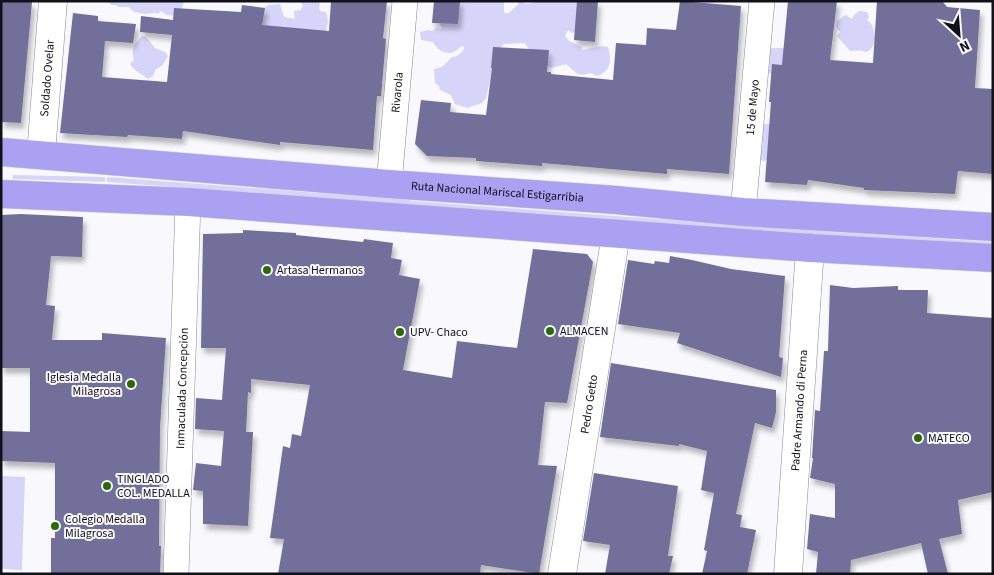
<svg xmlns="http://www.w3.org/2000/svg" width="994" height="575" viewBox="0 0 994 575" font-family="'Source Sans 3',sans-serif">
  <defs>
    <filter id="shadow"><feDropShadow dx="3" dy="5.5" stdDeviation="2.5" flood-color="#0004"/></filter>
  </defs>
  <rect width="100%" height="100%" fill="#f9f9fd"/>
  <path fill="#d6d4f8" d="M108 1H184C181 15 172 20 161 11L158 14 154 13 145 14 134 12 129 7H118L116 5H111Z
    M285 1H319L320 4 319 8 320 11 326 12C329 21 328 25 325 33L276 36 259 23V12L268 5 280 4 284 17 295 19 294 11 301 10 303 5 299 2 290 3Z
    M458 1H504V13H509L518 4 519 1H522L526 4 542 1H595L582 32 572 33 568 30 565 36 569 41 582 47V50L601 46 608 47C612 60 611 71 597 76L590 73C577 78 575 71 566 64L551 68 542 63 524 43 504 44 496 52 486 98 482 103 467 108 455 104 451 95 440 90 439 86 435 83 434 69 442 67 452 57 457 56 463 51 464 47 461 46C453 57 439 54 433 42L421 40 420 32 428 30 432 31 436 28 442 29 440 24Z
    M859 11 867 12 869 17 867 20C878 26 877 51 865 52 864 52 863 51 862 51 858 50 854 51 850 51L837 36 840 32 836 27 837 21 842 18 843 16 846 15 852 19 854 15Z
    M142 36 147 38 155 48 165 52 168 56 162 66 156 69 153 76 148 79C141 73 135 72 130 64L134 60C130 51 135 43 142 36Z
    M785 42 798 47 774 74 769 73C764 66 767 54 772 48H784L786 46 784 44Z
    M764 123 765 124H771L769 160 763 161 760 159 763 142 761 141 760 124Z
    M13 175 105 177V182L12 179Z
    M108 177 411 200V203L412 201 831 232 830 237 107 182 106 179Z
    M831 232 993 242V247L831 237Z
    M1 476 25 477 22 570 1 569Z"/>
  <path fill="#726f9b" filter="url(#shadow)" d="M1 1 32 2 21 123 1 122Z
    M331 1H387L383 38 386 39 381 96H377L373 150 280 142V145L183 131 182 139 128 135 127 137 60 133 73 13 98 16V21L136 24 133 43 105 41 102 77 167 82 172 35 140 32 141 16 173 20 174 8 241 12 242 5 265 8 262 25 329 31Z
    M434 1H460L458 24 432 23Z
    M577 1H598L595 42 574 40Z
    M680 1 741 6 729 174 667 169V174L542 163V166L476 161V158L427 156 415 144 421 100 451 103 450 112 486 115 492 68H491L493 47 549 50 547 72H551V74L613 80 616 43 646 45 647 28 676 30Z
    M788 1H837L830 60 873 63 877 1H942L947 7 980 10 975 88 993 89V174L958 171 955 194 864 190V188L808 180 807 185 765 182 771 102H769L772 64 782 65Z
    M21 214 83 217 82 257 51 256 46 305 55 306 52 340H102V333L166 338 160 427 159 546H161L160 574H51V538H55V463L1 461V431L30 432V368H1V215Z
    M243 230 296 233V235L363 242 364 239 393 243 391 258 402 260 399 275 420 279 403 370 452 378 457 341 517 348 533 249 587 254 593 262 567 403 545 402 538 465 557 466 539 574 481 565 480 574H278L284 539 270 538 283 446 290 448 292 434 301 436 310 385 251 379V393L248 392 246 432H253L248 526 203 524V491L193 490 196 463 221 466 224 431 195 429 196 398 222 400 226 348H201L203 234 243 233Z
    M670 256 692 260 731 269 785 276 779 357 783 358 781 377 677 343 680 333 618 324 628 260 654 264 655 261 669 263Z
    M830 285 853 288 898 286V290H928L927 313 993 318V492L958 500 962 534 939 539 948 574H928L921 543 851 560 850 574H816L818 552 807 549 810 514 835 518V484L810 478 813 458H812L815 410 820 411 824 351H828Z
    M611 363 776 390V412L772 428 755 423 736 514 742 515 740 527 756 530 747 574H702L707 551 704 550 714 493 701 490 707 451 679 444V446L600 437Z
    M594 473 678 486 668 556H673L669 574H605L610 545 583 541Z"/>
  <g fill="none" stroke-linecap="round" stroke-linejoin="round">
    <defs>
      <g id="minor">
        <path id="s1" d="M389 184 405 1"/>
        <path id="s2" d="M743 212 762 1"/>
        <path id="s3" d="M176 574 188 202"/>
      </g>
      <g id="tertiary">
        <path id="s4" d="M562 574 616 234"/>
        <path id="s5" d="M788 574 810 248"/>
      </g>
      <g id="secondary">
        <path id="s6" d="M41 154 53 1"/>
      </g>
      <g id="trunk">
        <path id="s7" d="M1 152 389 184 616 200 743 212 993 227"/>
        <path d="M1 194 188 202 810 248 993 258"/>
      </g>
    </defs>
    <use href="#minor" stroke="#89889c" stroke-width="26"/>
    <use href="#tertiary" stroke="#89889c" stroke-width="29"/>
    <use href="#secondary" stroke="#89889c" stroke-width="29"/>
    <use href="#trunk" stroke="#d4d4d5" stroke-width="29"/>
    <use href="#minor" stroke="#fff" stroke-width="25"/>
    <use href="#tertiary" stroke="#fff" stroke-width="28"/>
    <use href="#secondary" stroke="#fff" stroke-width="28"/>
    <use href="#trunk" stroke="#aba0f2" stroke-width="28"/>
  </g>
  <g fill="#296b01" stroke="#f9f9fd" stroke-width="2">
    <circle cx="267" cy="270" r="5"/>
    <circle cx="550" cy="331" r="5"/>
    <circle cx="400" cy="332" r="5"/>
    <circle cx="131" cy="384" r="5"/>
    <circle cx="918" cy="438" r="5"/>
    <circle cx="107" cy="486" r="5"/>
    <circle cx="55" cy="526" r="5"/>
  </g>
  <g text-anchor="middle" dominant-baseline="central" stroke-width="4" stroke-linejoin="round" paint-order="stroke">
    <g font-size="12" fill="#111118" stroke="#f9f9fd">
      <text stroke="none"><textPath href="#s6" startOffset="76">Soldado Ovelar</textPath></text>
      <text stroke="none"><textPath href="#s1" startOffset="92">Rivarola</textPath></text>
      <text stroke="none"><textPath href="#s2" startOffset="105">15 de Mayo</textPath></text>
      <text stroke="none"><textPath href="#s7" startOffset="498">Ruta Nacional Mariscal Estigarribia</textPath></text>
      <text stroke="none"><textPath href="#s3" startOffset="186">Inmaculada Concepción</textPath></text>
      <text stroke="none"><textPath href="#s4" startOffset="172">Pedro Getto</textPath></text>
      <text stroke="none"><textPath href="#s5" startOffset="164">Padre Armando di Perna</textPath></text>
    </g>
    <g font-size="12" fill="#111118" stroke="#f9f9fd" text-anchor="start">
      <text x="277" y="270">Artasa Hermanos</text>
      <text x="560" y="331">ALMACEN</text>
      <text x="410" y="332">UPV- Chaco</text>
      <text x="121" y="377" text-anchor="end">Iglesia Medalla<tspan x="121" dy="14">Milagrosa</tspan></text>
      <text x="928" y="438">MATECO</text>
      <text x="117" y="479">TINGLADO<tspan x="117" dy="14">COL. MEDALLA</tspan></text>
      <text x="65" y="519">Colegio Medalla<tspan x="65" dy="14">Milagrosa</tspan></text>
    </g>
  </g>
  <rect width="994" height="575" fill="none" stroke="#111118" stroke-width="5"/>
  <g transform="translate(959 35) rotate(154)" stroke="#f9f9fd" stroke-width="4" paint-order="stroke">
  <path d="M0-4L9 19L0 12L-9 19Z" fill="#111118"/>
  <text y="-8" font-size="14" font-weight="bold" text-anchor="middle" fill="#111118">N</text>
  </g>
</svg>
